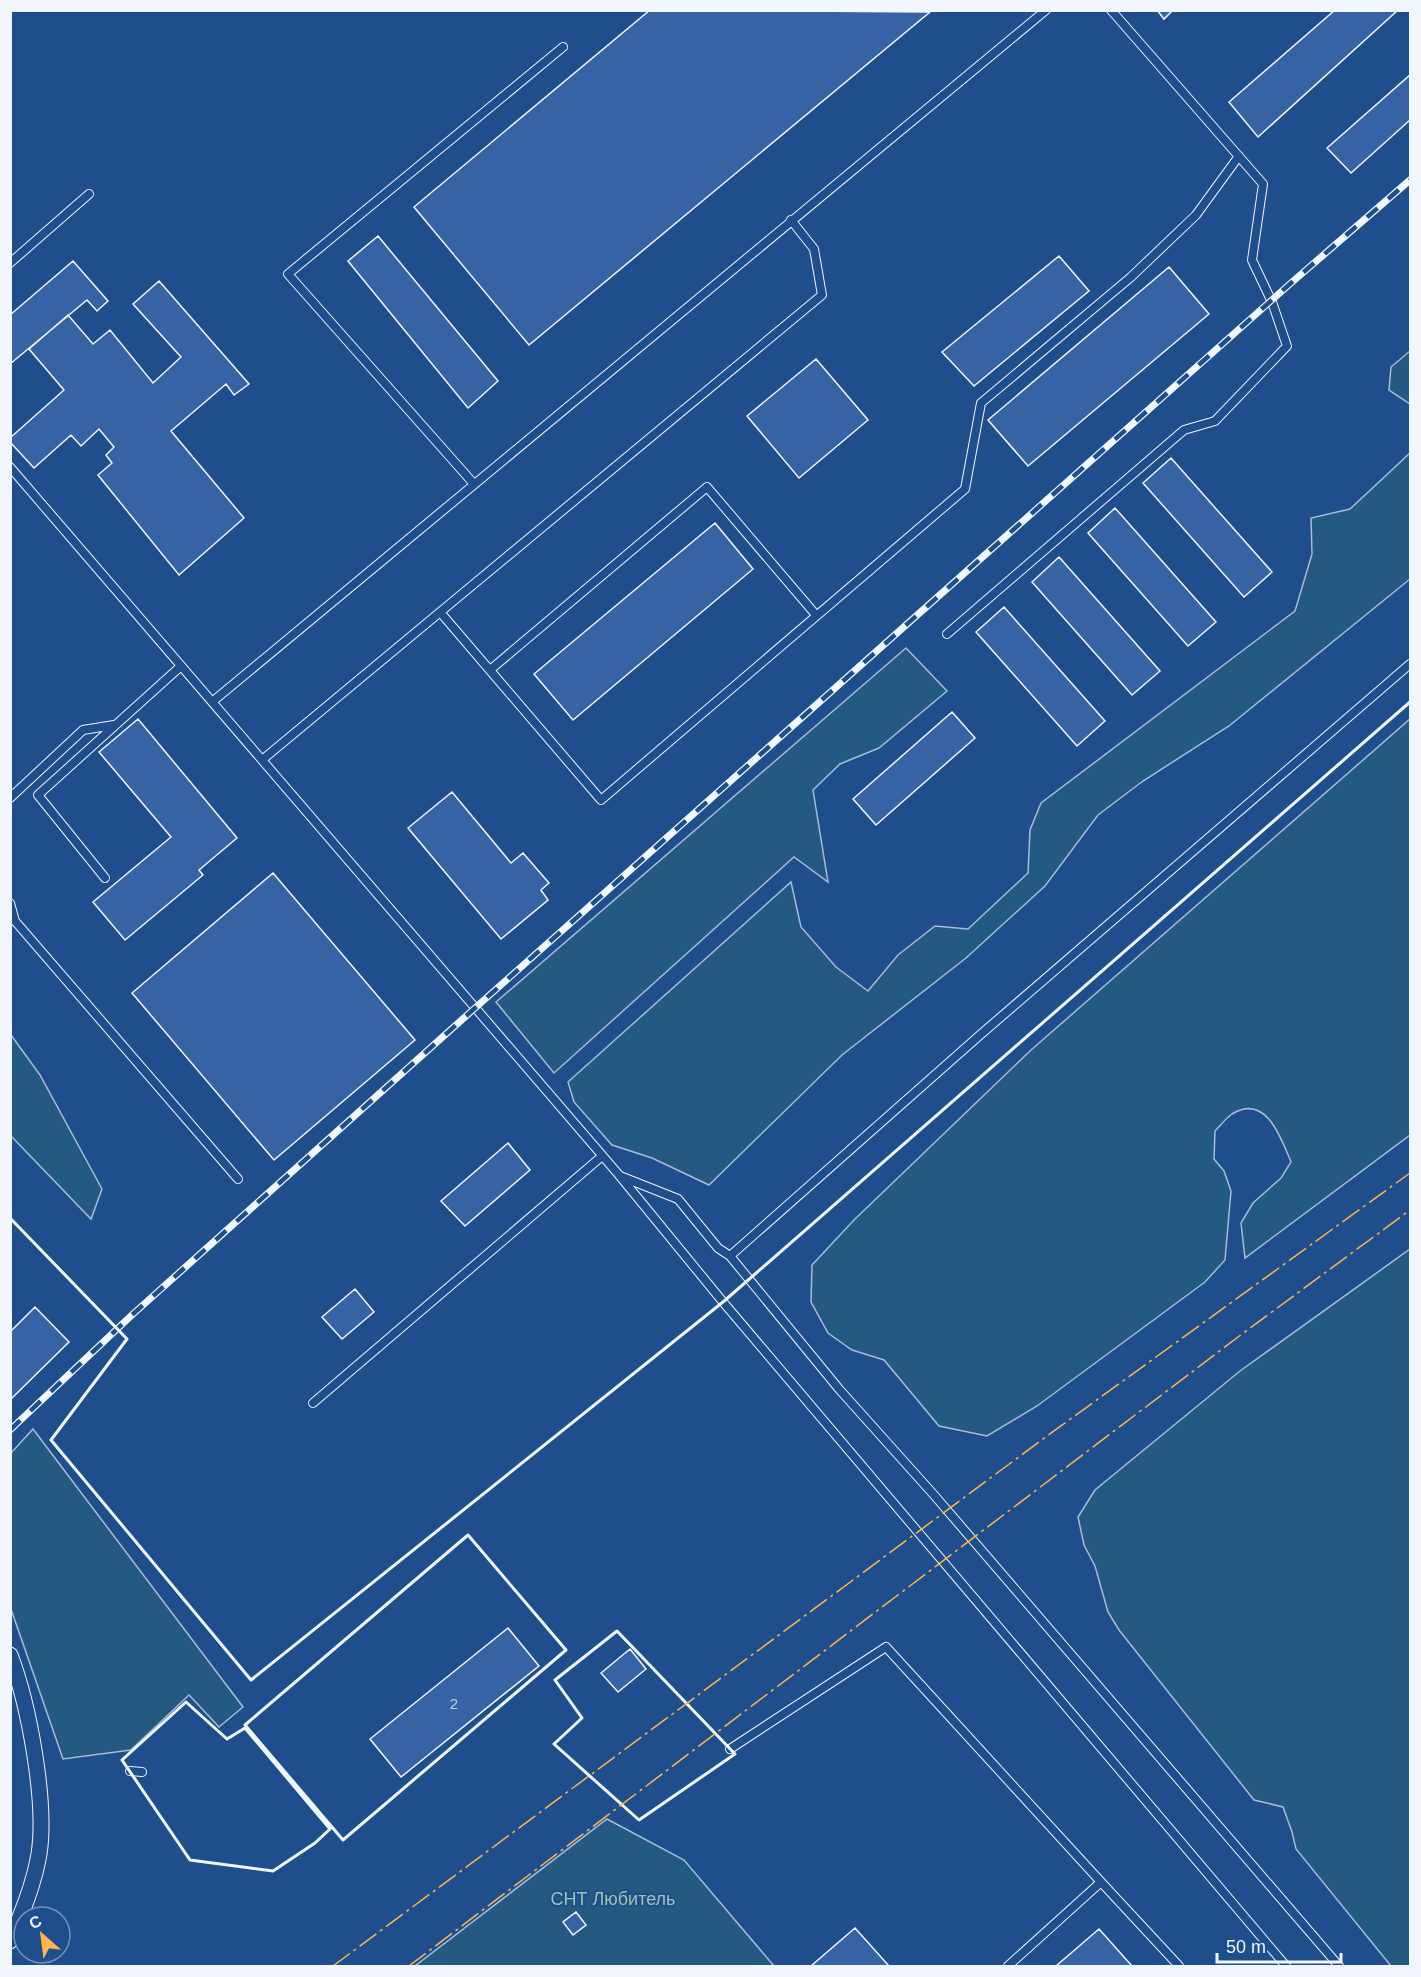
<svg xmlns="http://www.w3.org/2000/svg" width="1421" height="1977" viewBox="0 0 1421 1977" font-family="Arial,sans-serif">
  <rect width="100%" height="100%" fill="#1f4e8c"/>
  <path fill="#245a82" stroke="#a8bbd7" stroke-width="1.5" d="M1410 351V404L1389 390 1391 367Z
    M1410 453V579L1229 726 1143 781 1098 815 1045 886 966 958 842 1055 709 1185 652 1158 612 1145 574 1102 568 1082 791 882 801 927 836 967 868 991 898 955 935 926 968 929 1028 873 1030 830 1041 803 1295 611 1312 554 1311 518 1350 509Z
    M906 648 947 691 879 748 840 764 813 790 828 882 794 857 554 1073 496 1002Z
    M1410 719V1135L1245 1258 1241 1223 1253 1203 1281 1178 1291 1162C1281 1138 1266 1093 1232 1114 1226 1118 1220 1126 1215 1131L1214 1159 1224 1171 1231 1191 1225 1260 1205 1282 1037 1406 987 1436 939 1426 884 1360 852 1350 828 1333 811 1302 812 1265 854 1220 1031 1050Z
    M11 1035 40 1075 102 1189 91 1219 11 1136Z
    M1410 1249V1966H1391L1296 1849 1292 1832 1283 1807 1254 1800 1119 1630 1108 1612 1095 1566 1084 1545 1078 1517 1095 1490 1240 1371Z
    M33 1429 243 1707 219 1727 189 1695 131 1750 63 1759 11 1609V1453Z
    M607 1819 684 1860 774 1966H415Z"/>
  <path fill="#3563a3" stroke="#f2f6ff" stroke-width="1.5" d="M650 10 930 12 529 345 414 207Z
    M1157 10H1173L1164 19Z
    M1335 10H1398L1258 137 1229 102Z
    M1410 75V120L1351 173 1327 148Z
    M378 236 498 381 468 408 348 261Z
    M1059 256 1089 291 974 386 942 352Z
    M73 261 108 301 97 311 87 300 10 364V315Z
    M1169 267 1209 314 1028 466 988 420Z
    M159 281 249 384 234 395 226 384 171 431 244 518 179 575 98 475 112 463 106 455 114 447 99 429 81 446 71 435 34 468 10 442V438L64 390 29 349 68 315 93 344 110 330 153 383 181 357 133 304Z
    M816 359 868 420 799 478 747 416Z
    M1171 458 1272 572 1244 597 1143 483Z
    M1115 508 1216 622 1188 646 1088 533Z
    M715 523 753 569 573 720 534 674Z
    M1059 557 1160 671 1132 695 1032 582Z
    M1004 607 1105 721 1077 746 976 632Z
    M952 712 975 738 876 825 853 799Z
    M138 719 237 838 199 870 203 875 125 940 93 902 171 837 99 752Z
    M452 792 511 863 523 853 549 883 541 890 548 900 501 939 408 828Z
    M273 873 415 1040 274 1160 132 993Z
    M508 1143 530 1170 465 1226 441 1201Z
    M355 1289 374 1312 342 1339 322 1317Z
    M35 1307 69 1342 10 1400V1332Z
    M508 1628 539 1666 401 1777 370 1739Z
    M630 1649 646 1669 618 1692 601 1673Z
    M576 1912 586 1925 573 1935 563 1922Z
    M855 1928 889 1966H811Z
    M1099 1929 1132 1966H1056Z"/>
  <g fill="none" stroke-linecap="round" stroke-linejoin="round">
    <defs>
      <path id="lane" d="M10 263 89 194
        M10 467 619 1175 723 1302 1286 1966
        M474 484 288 274 563 47
        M440 612 601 800 965 489 981 403 1131 277 1196 215 1239 156
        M947 634 1184 430 1215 421 1287 346 1272 302 1252 260 1263 184 1111 10
        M490 670 707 487 816 615
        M212 702 1046 10
        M262 760 822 295 814 249 791 220
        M10 798 83 730 114 725
        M105 878 38 795 181 666
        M10 903 15 921 238 1179
        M620 1176 678 1199 718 1248 730 1256 839 1389 934 1495 1339 1966
        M730 1256 980 1035 1410 664
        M313 1403 601 1157
        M730 1749 886 1647 1101 1882
        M130 1771 142 1772
        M1008 1966 1101 1882 1179 1966"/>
      <path id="street" d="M10 1655C29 1705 47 1802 39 1854 34 1884 22 1913 10 1941"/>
    </defs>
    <use href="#lane" stroke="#f2f6ff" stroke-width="10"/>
    <use href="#street" stroke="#f2f6ff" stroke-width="17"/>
    <use href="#lane" stroke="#1f4e8c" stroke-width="8"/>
    <use href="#street" stroke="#1f4e8c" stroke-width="15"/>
    <defs>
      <path id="rail" d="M10 1430 133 1314 475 1008 1291 283 1410 180"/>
    </defs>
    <use href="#rail" stroke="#f2f6ff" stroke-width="7"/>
    <use href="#rail" stroke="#1f4e8c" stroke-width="4.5" stroke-dasharray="14" stroke-linecap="butt"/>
    <path stroke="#f2f6ff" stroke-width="3" d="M10 1218 127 1339 51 1440 251 1680 723 1302 1410 702
      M468 1535 566 1650 343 1840 245 1725Z
      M617 1631 735 1754 639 1820 554 1744 582 1718 555 1680Z
      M186 1702 227 1739 245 1728 330 1829 315 1843 273 1871 190 1860 122 1760Z"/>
    <path stroke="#ffb74d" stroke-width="1.5" stroke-dasharray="21 4.5 3 4.5" stroke-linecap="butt" d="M333 1966 1047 1436 1410 1173
      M409 1966 1238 1337 1410 1210"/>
  </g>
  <g text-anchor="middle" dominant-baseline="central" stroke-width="4.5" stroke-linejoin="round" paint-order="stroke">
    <g font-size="15" fill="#c3d1e8">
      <text x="454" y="1703">2</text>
    </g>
    <g font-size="18" fill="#97c8a6" stroke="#1f4e8c">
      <text x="613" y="1899">СНТ Любитель</text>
    </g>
  </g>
  <rect width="1421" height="1977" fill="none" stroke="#f2f6ff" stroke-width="24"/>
  <g transform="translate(42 1935) rotate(332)"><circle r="28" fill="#1f4e8c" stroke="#7391ba" stroke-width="1.5"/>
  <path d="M0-4.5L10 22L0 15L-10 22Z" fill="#ffb74d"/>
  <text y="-9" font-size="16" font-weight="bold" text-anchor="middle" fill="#f2f6ff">С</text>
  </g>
  <path d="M1217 1953v9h124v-9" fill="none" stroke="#f2f6ff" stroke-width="3"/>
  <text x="1226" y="1953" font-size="18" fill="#f2f6ff" stroke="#1f4e8c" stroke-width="4.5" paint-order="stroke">50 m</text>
</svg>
